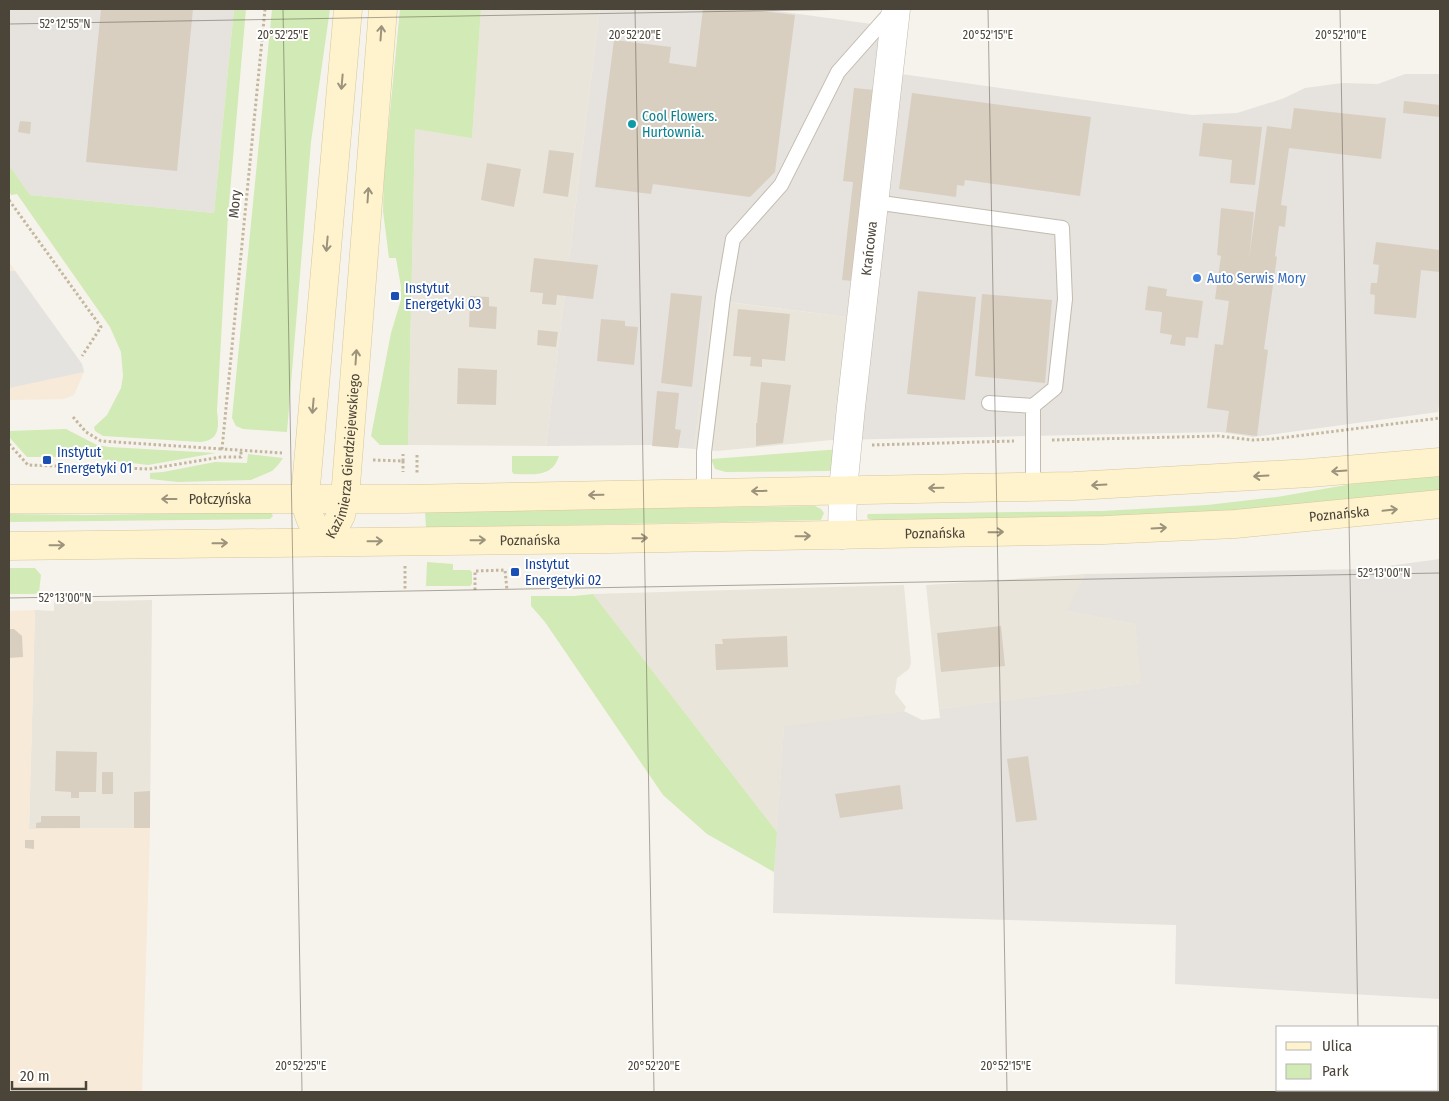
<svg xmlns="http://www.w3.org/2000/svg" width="1449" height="1101" viewBox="0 0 1449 1101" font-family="'Fira Sans Condensed',sans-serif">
  <rect width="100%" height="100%" fill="#f6f3ec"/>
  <path fill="#eae5da" d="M481 9H600L546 446 408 445 415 128 472 137Z
    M711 300 847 317 832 440 717 451 694 449Z
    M1085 574 1068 611 1135 624 1142 683 939 709 926 585Z
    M904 585 911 663 909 669 897 678 895 693 906 707 904 711 784 727 777 832 593 594Z
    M152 600 150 828 29 829 35 610 54 611V602Z"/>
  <path fill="#f7ead8" d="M9 262 82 364 84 372 74 395 64 399 9 400Z
    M35 610 29 829 150 828 142 1092H9V611Z"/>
  <path fill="#e6e2dd" d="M10 9H234L214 213 30 195 9 165Z
    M600 9H763L886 26 880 71 1192 115 1237 113 1282 99 1305 88 1342 83 1378 84 1405 74H1440V397L1438 412 1253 437 1220 432 832 440 847 317 712 300 694 449 650 445 546 446Z
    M1440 559V999L1175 984 1176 925 773 913 774 872 784 726 904 711 922 720 940 718 939 709 1141 683 1135 624 1067 611 1085 574 1365 569Z"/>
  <path fill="#d2eab5" d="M234 9H246L228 215 217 411C219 427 220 440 200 442L103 436 95 431 94 427 107 415 121 388 123 376 121 352 110 327 17 194 11 195 9 191V165L30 195 214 213Z
    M272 9H330L311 142 287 432 243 429 236 426 232 418Z
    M400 9H481L472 138 415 129 408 445H380L371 436 391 333 400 303 401 287 396 258H389L383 211 384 174Z
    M66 429 97 445 109 447 216 453 148 465 82 457H27L9 437V431Z
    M841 449 835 467 829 471 726 472 715 469 711 459Z
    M248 454 283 458 278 465 272 471 251 480 178 482 150 479V473L163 472 215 462 247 463Z
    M512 456H559C552 478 533 474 514 474L512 472Z
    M1440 475V490C1367 498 1295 508 1221 512 1105 518 989 519 873 520L868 519 867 516 868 514 1103 511 1207 505 1277 497 1352 484Z
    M815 506 821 509 824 513 821 520 426 528 425 511Z
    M271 512 273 516 270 519 9 522V514L88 515Z
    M427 562 453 564V570H470L472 572V584L470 586H426Z
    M9 568H35L41 575 39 592 35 594H9Z
    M593 594 777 832 774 872 707 834 663 795 545 622 531 606V596H574Z"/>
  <path fill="#e5e3e0" d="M9 271H15L82 364 84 372 9 388Z"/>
  <path fill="#d8cfc1" d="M101 9H193L177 171 86 162Z
    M703 9H747L795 15 775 172 750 197 653 184 651 194 595 187 614 40 671 47 669 63 696 67Z
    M854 88 875 90 853 281 842 280 853 182 843 181Z
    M912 93 1091 117 1080 196 965 180 964 186 957 185 956 197 899 189Z
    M1404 101 1440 105V117L1403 113Z
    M1294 108 1386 118 1381 159 1289 148 1281 205 1287 206 1285 227 1279 226 1275 256 1277 257 1264 349 1268 350 1257 436 1226 432 1229 411 1207 408 1215 344 1223 345 1229 301 1215 299 1221 256 1217 255 1221 208 1254 212 1249 259 1267 126 1291 129Z
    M20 121 31 122 30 134 18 132Z
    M1203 123 1262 127 1255 185 1230 183 1232 160 1199 156Z
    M549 150 574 153 568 197 543 193Z
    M487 163 521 169 514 207 481 200Z
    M1376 242 1440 250V272L1421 270 1416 318 1374 314 1375 295 1370 294 1371 283H1377L1379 265 1373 264Z
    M534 258 598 265 593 299 557 295 556 305 542 304 543 293 530 292Z
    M1148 286 1167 289 1166 296 1203 301 1198 338 1186 337 1185 346 1170 344 1172 335 1160 333 1162 312 1145 310Z
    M918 291 976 297 965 400 907 394Z
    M671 293 702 296 692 387 661 383Z
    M982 294 1052 300 1045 383 975 376Z
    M470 296 489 297V306L497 307 496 329 469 327Z
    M738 309 790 314 785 361 762 359V367L750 366 751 357 733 356Z
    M601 319 625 321V326L638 327 634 365 597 361Z
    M538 330 558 332 556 347 537 345Z
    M458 368 497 370 496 405 457 404Z
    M761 382 791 385 783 443 756 446V423H757Z
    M657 391 679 393 675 429 681 430 678 448 652 446Z
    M1001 626 1005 666 941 672 937 633Z
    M9 629H14L22 636 23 657 9 658Z
    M787 636 788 667 716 670 715 644H723L722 639Z
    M56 751 97 752 96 792H79V798H71V792L55 791Z
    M1028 756 1037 820 1016 822 1007 759Z
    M102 772H113V794H102Z
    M900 785 903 809 840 818 835 794Z
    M150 791V828H134V792Z
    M41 816H80V828H36V823L41 822Z
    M25 840H34V849L25 848Z"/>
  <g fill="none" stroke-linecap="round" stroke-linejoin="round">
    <defs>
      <path id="lane" d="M874 202 1062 228 1065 299 1055 388 1033 406
        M989 403 1033 406V487
        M704 493V452L723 297 733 239 781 185 838 72 892 11"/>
      <g id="street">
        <path id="s1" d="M842 535 843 490 851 407 896 9"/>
      </g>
      <g id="secondary">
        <path id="s2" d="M9 499H404L1074 486 1310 473 1440 462"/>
        <path d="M327 542C313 527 308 518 305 498L348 9"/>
        <path id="s3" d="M327 542 341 515 345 498 383 9"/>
        <path id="s4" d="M9 546 610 539 1104 530 1235 524 1440 504"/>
      </g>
    </defs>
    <use href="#lane" stroke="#c2bbae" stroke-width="16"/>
    <use href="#street" stroke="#c2bbae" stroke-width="29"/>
    <use href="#secondary" stroke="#d6c79b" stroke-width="29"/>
    <path stroke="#c4b79f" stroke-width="3" stroke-dasharray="2.5 2.5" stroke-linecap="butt" d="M265 9 222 449 282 453
      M9 200 101 327 82 356
      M73 417 86 432 101 441 222 449
      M1052 440 1219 436 1252 440 1273 439 1440 418
      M9 444 28 465 149 469 221 457H241V450
      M872 445 1014 441
      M417 455V474
      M373 460 403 461V472
      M403 461V454
      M405 566V590
      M475 590V571L505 570 507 590"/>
    <use href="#lane" stroke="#fff" stroke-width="14"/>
    <use href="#street" stroke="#fff" stroke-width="28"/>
    <use href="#secondary" stroke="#fff3cd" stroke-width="28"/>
  </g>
  <defs><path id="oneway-shaft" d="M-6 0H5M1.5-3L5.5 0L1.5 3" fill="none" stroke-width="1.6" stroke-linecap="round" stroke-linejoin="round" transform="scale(1.25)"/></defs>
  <g stroke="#9c937c">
    <use href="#oneway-shaft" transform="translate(381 33) rotate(-86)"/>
    <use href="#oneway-shaft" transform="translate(342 82) rotate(95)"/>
    <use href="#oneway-shaft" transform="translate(368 195) rotate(-86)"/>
    <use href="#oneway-shaft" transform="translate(327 244) rotate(95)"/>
    <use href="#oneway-shaft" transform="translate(356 357) rotate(-86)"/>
    <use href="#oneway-shaft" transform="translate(313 406) rotate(95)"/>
    <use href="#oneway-shaft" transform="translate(1339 471) rotate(176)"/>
    <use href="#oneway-shaft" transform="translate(1261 476) rotate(177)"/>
    <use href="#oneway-shaft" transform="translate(1099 485) rotate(177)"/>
    <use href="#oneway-shaft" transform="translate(936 488) rotate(179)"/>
    <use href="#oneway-shaft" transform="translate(759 491) rotate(179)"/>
    <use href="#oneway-shaft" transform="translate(596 495) rotate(179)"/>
    <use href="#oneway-shaft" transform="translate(169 499) rotate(180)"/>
    <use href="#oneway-shaft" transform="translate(1390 510) rotate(-6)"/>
    <use href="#oneway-shaft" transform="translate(1159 528) rotate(-3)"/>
    <use href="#oneway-shaft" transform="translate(996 532) rotate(-1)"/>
    <use href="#oneway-shaft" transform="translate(803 536) rotate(-1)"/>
    <use href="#oneway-shaft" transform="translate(640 538) rotate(-1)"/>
    <use href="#oneway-shaft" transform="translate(478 540) rotate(-1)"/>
    <use href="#oneway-shaft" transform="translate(375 541) rotate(-1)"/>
    <use href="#oneway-shaft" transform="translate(220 543) rotate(-1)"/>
    <use href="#oneway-shaft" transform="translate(57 545) rotate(-1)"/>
  </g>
  <path fill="none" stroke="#4b4439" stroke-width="1" stroke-opacity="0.45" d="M283 9 302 1092M635 9 654 1092M988 9 1007 1092M1340 9 1358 1027M9 24 859 9M9 598 1440 573M1359 1090V1092"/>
  <circle fill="#0f9aa8" stroke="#fff" stroke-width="2" cx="632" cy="124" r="5"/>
  <circle fill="#3f7fe0" stroke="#fff" stroke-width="2" cx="1197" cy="278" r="5"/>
  <g fill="#1a4fb4" stroke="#fff" stroke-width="2">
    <rect x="390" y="291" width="10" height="10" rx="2.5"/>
    <rect x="42" y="455" width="10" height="10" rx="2.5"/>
    <rect x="510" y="567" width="10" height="10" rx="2.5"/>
  </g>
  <g text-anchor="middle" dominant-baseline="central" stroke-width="4" stroke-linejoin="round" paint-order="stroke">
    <g font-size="14" fill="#0d838f" stroke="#fff" text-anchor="start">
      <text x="642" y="116">Cool Flowers.<tspan x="642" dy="16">Hurtownia.</tspan></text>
    </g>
    <g font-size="14" fill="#4b4439" stroke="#fff">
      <text transform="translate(235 204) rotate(-85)">Mory</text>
      <text stroke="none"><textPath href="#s1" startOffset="288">Krańcowa</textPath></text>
      <text stroke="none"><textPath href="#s3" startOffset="89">Kazimierza Gierdziejewskiego</textPath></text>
      <text stroke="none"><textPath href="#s2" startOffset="211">Połczyńska</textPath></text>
      <text stroke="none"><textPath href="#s4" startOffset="1331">Poznańska</textPath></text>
      <text stroke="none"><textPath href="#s4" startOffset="926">Poznańska</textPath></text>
      <text stroke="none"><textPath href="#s4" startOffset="521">Poznańska</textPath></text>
    </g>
    <g font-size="14" fill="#366cbe" stroke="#fff" text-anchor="start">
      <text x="1207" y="278">Auto Serwis Mory</text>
    </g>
    <g font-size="14" fill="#164399" stroke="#fff" text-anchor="start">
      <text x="405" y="288">Instytut<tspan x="405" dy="16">Energetyki 03</tspan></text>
      <text x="57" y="452">Instytut<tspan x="57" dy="16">Energetyki 01</tspan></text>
      <text x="525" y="564">Instytut<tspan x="525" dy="16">Energetyki 02</tspan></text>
    </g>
  </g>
  <g font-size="12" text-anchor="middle" fill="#4b4439" stroke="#fff" stroke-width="4" stroke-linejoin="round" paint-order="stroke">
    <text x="65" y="28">52°12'55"N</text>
    <text x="283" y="39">20°52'25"E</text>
    <text x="635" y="39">20°52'20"E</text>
    <text x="988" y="39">20°52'15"E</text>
    <text x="1341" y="39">20°52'10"E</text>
    <text x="1384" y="577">52°13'00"N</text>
    <text x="65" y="602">52°13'00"N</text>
    <text x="301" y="1070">20°52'25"E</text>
    <text x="654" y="1070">20°52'20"E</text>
    <text x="1006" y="1070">20°52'15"E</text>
  </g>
  <rect width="1449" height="1101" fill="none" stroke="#4b4439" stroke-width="20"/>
  <rect x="1276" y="1026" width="162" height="65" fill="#ffffff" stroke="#b7b4b0"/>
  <rect x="1286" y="1042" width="25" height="8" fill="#fff3cd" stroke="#b7b4b0"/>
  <text x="1322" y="1051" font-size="15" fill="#4b4439">Ulica</text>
  <rect x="1286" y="1064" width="25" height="15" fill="#d2eab5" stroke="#b7b4b0"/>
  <text x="1322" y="1076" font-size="15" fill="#4b4439">Park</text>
  <path d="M12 1081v8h74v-8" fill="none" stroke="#4b4439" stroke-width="2.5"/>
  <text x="20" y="1081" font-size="15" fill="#4b4439" stroke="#ffffff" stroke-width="4" paint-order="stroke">20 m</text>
</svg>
